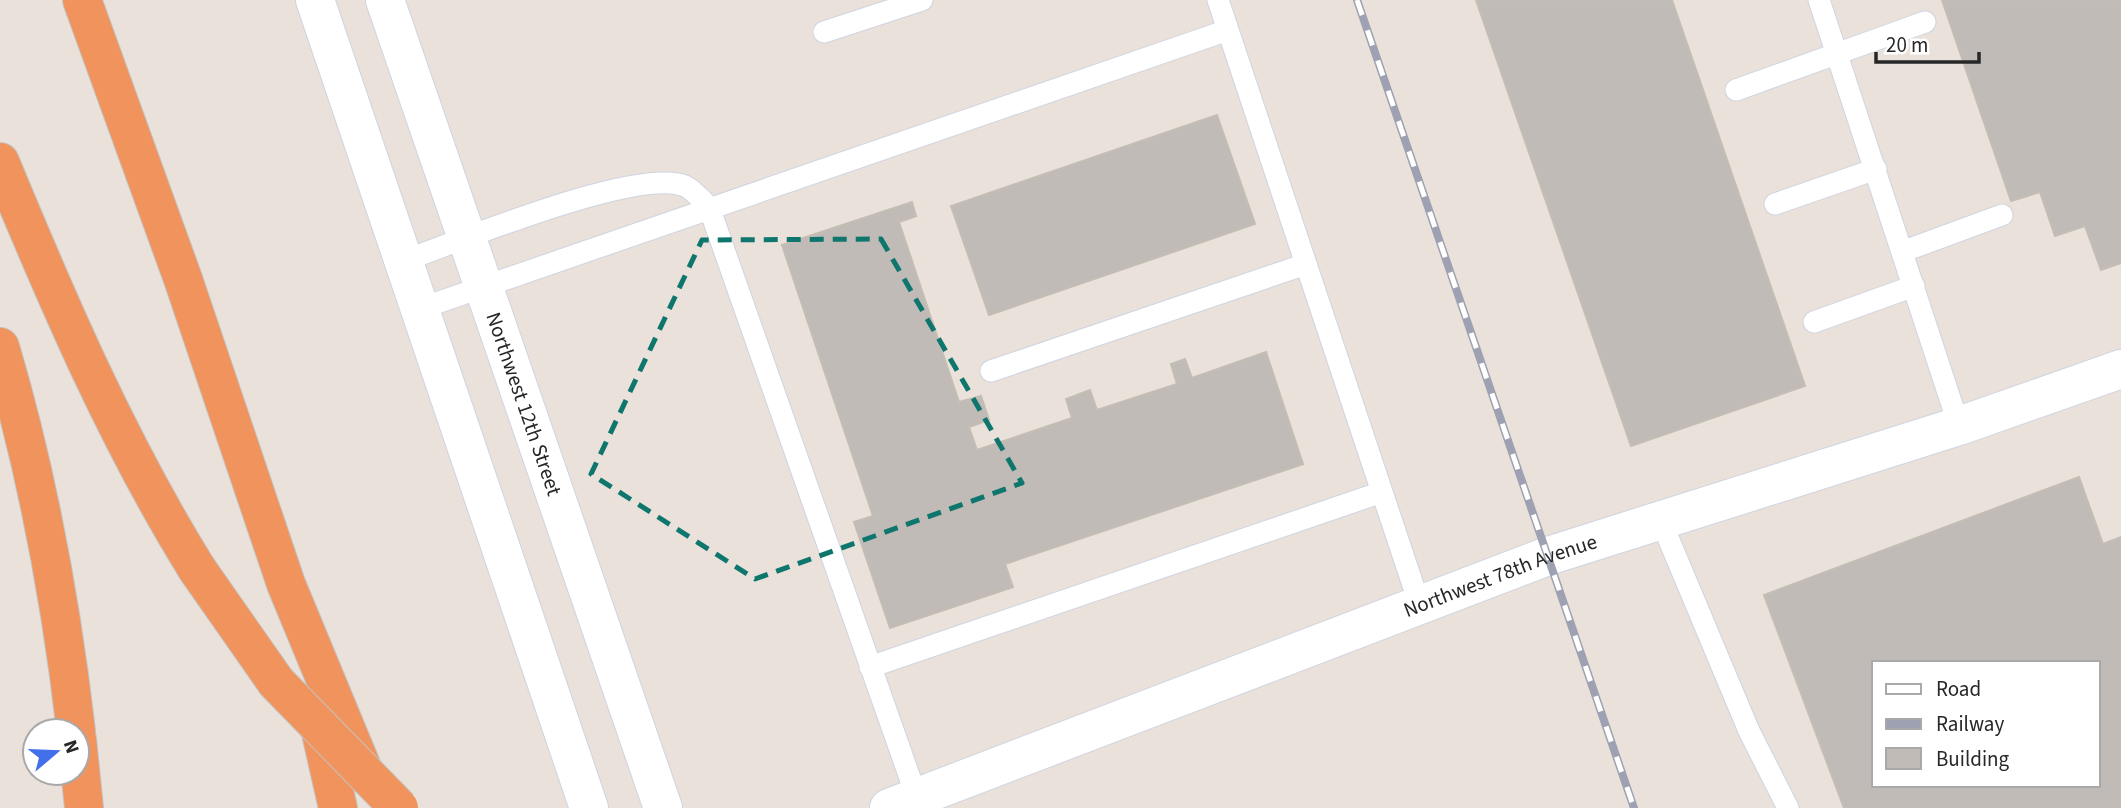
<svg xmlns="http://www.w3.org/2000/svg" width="2121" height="808" viewBox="0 0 2121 808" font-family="'Source Sans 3',sans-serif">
  <rect width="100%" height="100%" fill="#e9e1da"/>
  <path fill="#c1bbb7" stroke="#c4bdb4" stroke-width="2" fill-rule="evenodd" d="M1476 0H1672L1805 386 1631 446Z
    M1942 0H2121V263L2101 270 2085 226 2055 236 2040 192 2011 201Z
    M1217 115 1255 224 989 315 951 206Z
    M912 202 916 216 899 222 959 402 981 396 989 420 969 427 977 450 1072 418 1066 399 1090 390 1097 410 1177 384 1171 364 1185 359 1192 378 1266 352 1303 464 1005 564 1013 587 890 628 854 522 873 516 782 245Z
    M2079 477 2103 544 2121 537V808H1844L1764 595ZM1874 663H2098V785H1874Z"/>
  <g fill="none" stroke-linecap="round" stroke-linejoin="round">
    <defs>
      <path id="service" d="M1218 0 1420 606
        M1819 0 1959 426
        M824 32 922 0
        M1736 90 1925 22
        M1775 204 1876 169
        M1904 251 2002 215
        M403 261C458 242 636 167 685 186 693 189 702 201 709 207L917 798
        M419 309 1228 30
        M1814 322 1914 286
        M991 371 1306 264
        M1661 521 1749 731 1788 808
        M870 667 1382 492"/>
      <g id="minor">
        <path id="s1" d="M889 808 1548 556 1959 426 2121 369"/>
      </g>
      <g id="secondary">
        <path d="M315 0 589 808"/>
        <path id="s2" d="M385 0 663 808"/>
      </g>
      <path id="motorway" d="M82 0 183 279 286 584 363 770
        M0 162C58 302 117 440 197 569
        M0 347C37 472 61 601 76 731
        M316 711 338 808
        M77 739 84 808"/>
    </defs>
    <use href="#service" stroke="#cfd4e0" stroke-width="23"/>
    <use href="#minor" stroke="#cfd4e0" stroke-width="40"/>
    <use href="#secondary" stroke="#cfd4e0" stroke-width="40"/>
    <use href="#motorway" stroke="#c3c3c3" stroke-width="40"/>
    <use href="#service" stroke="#fff" stroke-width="21"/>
    <use href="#minor" stroke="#fff" stroke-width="38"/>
    <use href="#secondary" stroke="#fff" stroke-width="38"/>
    <use href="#motorway" stroke="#f1935c" stroke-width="38"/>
    <defs>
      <path id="rail" d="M1357 0 1634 808"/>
    </defs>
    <use href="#rail" stroke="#9da1b1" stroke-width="8"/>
    <use href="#rail" stroke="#fff" stroke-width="5" stroke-dasharray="16" stroke-linecap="butt"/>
    <defs>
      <path id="motorway-bridge" d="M197 569 276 682 399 808"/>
    </defs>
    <use href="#motorway-bridge" stroke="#c3c3c3" stroke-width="40" stroke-linecap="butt"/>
    <use href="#motorway-bridge" stroke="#f1935c" stroke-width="38"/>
  </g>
  <path fill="none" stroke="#0f766e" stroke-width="5" stroke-dasharray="14 9" stroke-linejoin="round" d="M881 239 1022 483 755 579 591 474 702 240Z"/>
  <g text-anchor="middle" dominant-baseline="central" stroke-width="5" stroke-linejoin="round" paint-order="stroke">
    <g font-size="21" fill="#272727" stroke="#fff">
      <text stroke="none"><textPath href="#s2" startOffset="427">Northwest 12th Street</textPath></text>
      <text stroke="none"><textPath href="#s1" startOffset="654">Northwest 78th Avenue</textPath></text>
    </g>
  </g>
  <rect x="1872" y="661" width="228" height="126" fill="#ffffff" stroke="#a9a9a9" stroke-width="2"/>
  <rect x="1886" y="684" width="35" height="10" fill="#ffffff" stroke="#a9a9a9" stroke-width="2"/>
  <text x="1936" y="696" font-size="21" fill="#272727">Road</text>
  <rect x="1886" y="719" width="35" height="10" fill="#9da1b1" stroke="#a9a9a9" stroke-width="2"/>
  <text x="1936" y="731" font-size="21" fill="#272727">Railway</text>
  <rect x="1886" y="748" width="35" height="21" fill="#c1bbb7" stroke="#a9a9a9" stroke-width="2"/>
  <text x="1936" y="766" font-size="21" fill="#272727">Building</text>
  <g transform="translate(56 752) rotate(71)"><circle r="33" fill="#ffffff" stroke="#a9a9a9" stroke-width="2"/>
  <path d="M0-5L12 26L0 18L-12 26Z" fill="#446feb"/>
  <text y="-10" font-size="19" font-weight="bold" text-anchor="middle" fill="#272727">N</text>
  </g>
  <path d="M1876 52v10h103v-10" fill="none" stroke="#272727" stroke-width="3.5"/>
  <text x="1886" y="52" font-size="21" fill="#272727" stroke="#ffffff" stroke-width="5" paint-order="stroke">20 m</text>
</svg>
